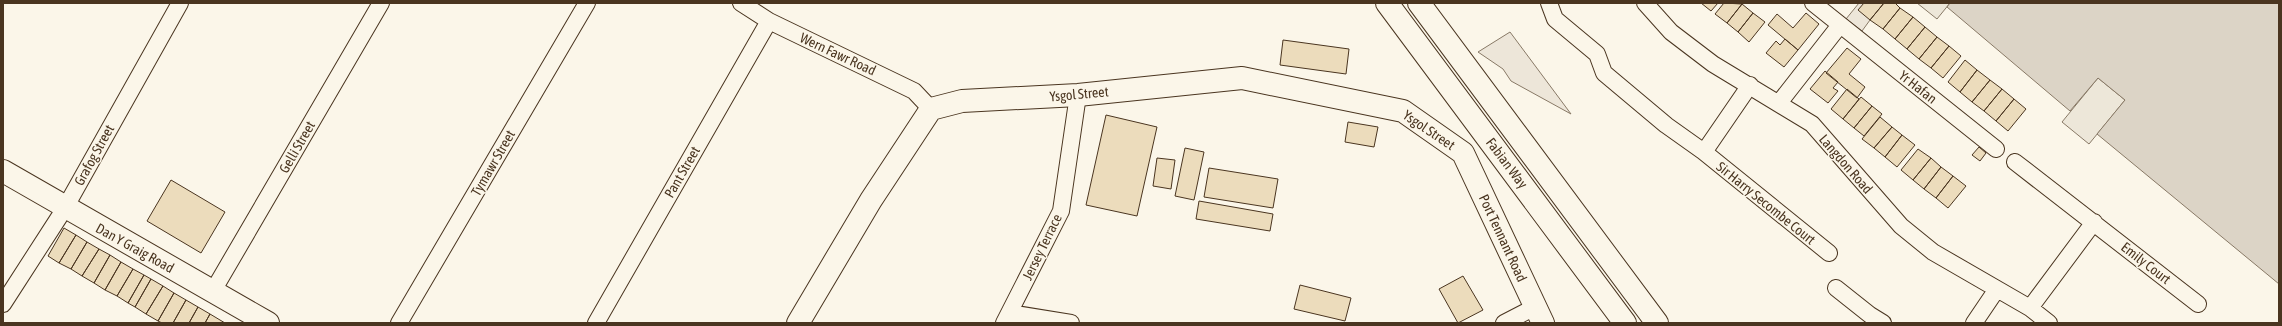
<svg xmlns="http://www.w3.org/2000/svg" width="2282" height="326" viewBox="0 0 2282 326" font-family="'Asap Condensed',sans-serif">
  <rect width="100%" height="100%" fill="#fbf6e9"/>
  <path fill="#ede6d9" stroke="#887966" d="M1859 3H1864L1870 20 1862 31 1846 19Z
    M1510 32 1571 114 1511 81 1503 69 1478 52Z"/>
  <path fill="#ede7d9" stroke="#887966" d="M1917 3H1950L1937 19Z
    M2098 78 2125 100 2089 144 2062 122Z"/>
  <path fill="#dcd4c6" stroke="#887966" d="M1950 3H2279V284L2097 134 2125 100 2098 78 2070 111 1947 7Z"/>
  <path fill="#ecdcbc" stroke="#4a3520" d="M1701 3H1718L1711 11Z
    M1724 3 1742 4 1727 23 1715 14Z
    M1864 3H1884L1870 20 1858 10Z
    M1884 3H1895L1900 8 1883 29 1870 20Z
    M1742 4 1753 13 1738 32 1727 23Z
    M1900 8 1913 17 1895 39 1883 29Z
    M1753 13 1765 22 1749 42 1738 32Z
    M1806 13 1819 24 1798 50 1768 25 1777 14 1793 28Z
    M1913 17 1925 27 1907 49 1895 39Z
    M1925 27 1937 37 1919 59 1907 49Z
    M1937 37 1949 46 1931 68 1919 59Z
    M1785 39 1798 50 1784 67 1766 53 1776 41 1780 45Z
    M1283 40 1349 49 1346 74 1280 65Z
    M1949 46 1961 56 1943 78 1931 68Z
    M1847 48 1861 59 1849 74 1865 87 1857 98 1826 73Z
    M1965 60 1977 70 1960 92 1948 82Z
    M1977 70 1990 80 1972 102 1960 92Z
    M1825 71 1838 82 1833 88 1838 91 1828 103 1810 89Z
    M1990 80 2002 89 1984 111 1972 102Z
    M1847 89 1859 99 1843 119 1831 109Z
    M2002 89 2014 99 1996 121 1984 111Z
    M1861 97 1872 106 1854 128 1843 119Z
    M2014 99 2026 109 2008 131 1996 121Z
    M1872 106 1882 114 1864 136 1854 128Z
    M1106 115 1157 127 1137 216 1086 205Z
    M1880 117 1892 127 1874 148 1862 139Z
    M1348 122 1378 127 1374 147 1345 142Z
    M1892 127 1902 135 1885 157 1874 148Z
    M1902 135 1915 145 1897 167 1885 157Z
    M1979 147 1986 153 1980 161 1972 155Z
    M1185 148 1204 152 1194 200 1175 196Z
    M1918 149 1931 158 1913 180 1901 170Z
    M1157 158 1175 160 1171 189 1153 186Z
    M1931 158 1941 167 1924 189 1913 180Z
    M1941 167 1953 176 1936 198 1924 189Z
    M1209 168 1278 179 1273 208 1204 197Z
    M1953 176 1966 186 1948 208 1936 198Z
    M171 180 225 212 201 253 147 221Z
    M1199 201 1273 214 1270 231 1196 219Z
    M64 228 76 235 59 263 48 256Z
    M76 235 87 242 71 269 59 263Z
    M87 242 99 249 82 276 71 269Z
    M99 249 110 255 94 283 82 276Z
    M110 255 121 262 105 290 94 283Z
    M121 262 133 269 117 296 105 290Z
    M133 269 144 275 128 303 117 296Z
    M144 275 151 279 135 307 128 303Z
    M1463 276 1483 310 1458 323 1439 289Z
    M151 279 163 286 146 314 135 307Z
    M1300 285 1351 298 1345 321 1294 309Z
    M163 286 174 293 158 321 146 314Z
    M174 293 186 300 173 323H162L158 321Z
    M186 300 198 307 189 323H173Z
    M198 307 210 314 205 323H189Z
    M210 314 225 323H205Z"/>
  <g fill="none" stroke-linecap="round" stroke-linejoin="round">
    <defs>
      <path id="street" d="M741 3 769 21 914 91 931 109
        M1549 3 1555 19 1597 54 1604 73 1666 125 1704 152 1829 253
        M1645 3 1671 32 1713 64 1812 124 1901 226 1933 252 2030 308 2049 323
        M1813 3 1996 149
        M1779 103 1840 25
        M1704 152 1750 85
        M2015 162 2198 304
        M1836 288 1870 315 1883 323
        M213 291 381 3
        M3 304 65 208 180 3
        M2030 308 2094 222
        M1010 313 1071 323
        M399 323 587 3
        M596 323 769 21
        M1004 323 1061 211 1078 95
        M1504 323 1535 307
        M1974 323 1997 289"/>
      <path id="secondary" d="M3 171 268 323
        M798 323 871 200 931 109 962 101 1078 95 1242 78 1403 111 1463 153 1543 323"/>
      <path id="highway" d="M1387 3 1625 323
        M1419 3 1657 323"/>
    </defs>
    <use href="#street" stroke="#4a3520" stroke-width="18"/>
    <use href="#secondary" stroke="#4a3520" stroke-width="24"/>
    <use href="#highway" stroke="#4a3520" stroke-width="24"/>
    <use href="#street" stroke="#fbf6e9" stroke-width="16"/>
    <use href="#secondary" stroke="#fbf6e9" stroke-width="22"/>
    <use href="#highway" stroke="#fbf6e9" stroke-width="22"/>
  </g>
  <g text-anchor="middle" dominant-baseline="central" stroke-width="3" stroke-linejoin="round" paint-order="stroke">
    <g font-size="14" fill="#4a3520" stroke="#fbf6e9">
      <text transform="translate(838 54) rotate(25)">Wern Fawr Road</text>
      <text transform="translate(1918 87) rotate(38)">Yr Hafan</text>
      <text transform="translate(1079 94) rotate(-5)">Ysgol Street</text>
      <text transform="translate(1429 130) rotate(34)">Ysgol Street</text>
      <text transform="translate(297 147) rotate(-60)">Gelli Street</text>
      <text transform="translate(94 155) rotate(-61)">Grafog Street</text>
      <text transform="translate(493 163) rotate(-60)">Tymawr Street</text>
      <text transform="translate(1507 163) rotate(53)">Fabian Way</text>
      <text transform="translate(1846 164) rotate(49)">Langdon Road</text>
      <text transform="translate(682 172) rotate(-60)">Pant Street</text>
      <text transform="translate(1766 203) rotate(39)">Sir Harry Secombe Court</text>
      <text transform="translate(1503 238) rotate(65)">Port Tennant Road</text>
      <text transform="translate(1042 247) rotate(-64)">Jersey Terrace</text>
      <text transform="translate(135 248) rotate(29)">Dan Y Graig Road</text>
      <text transform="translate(2146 263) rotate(38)">Emily Court</text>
    </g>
  </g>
  <rect width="2282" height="326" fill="none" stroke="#4a3520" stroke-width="8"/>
</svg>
